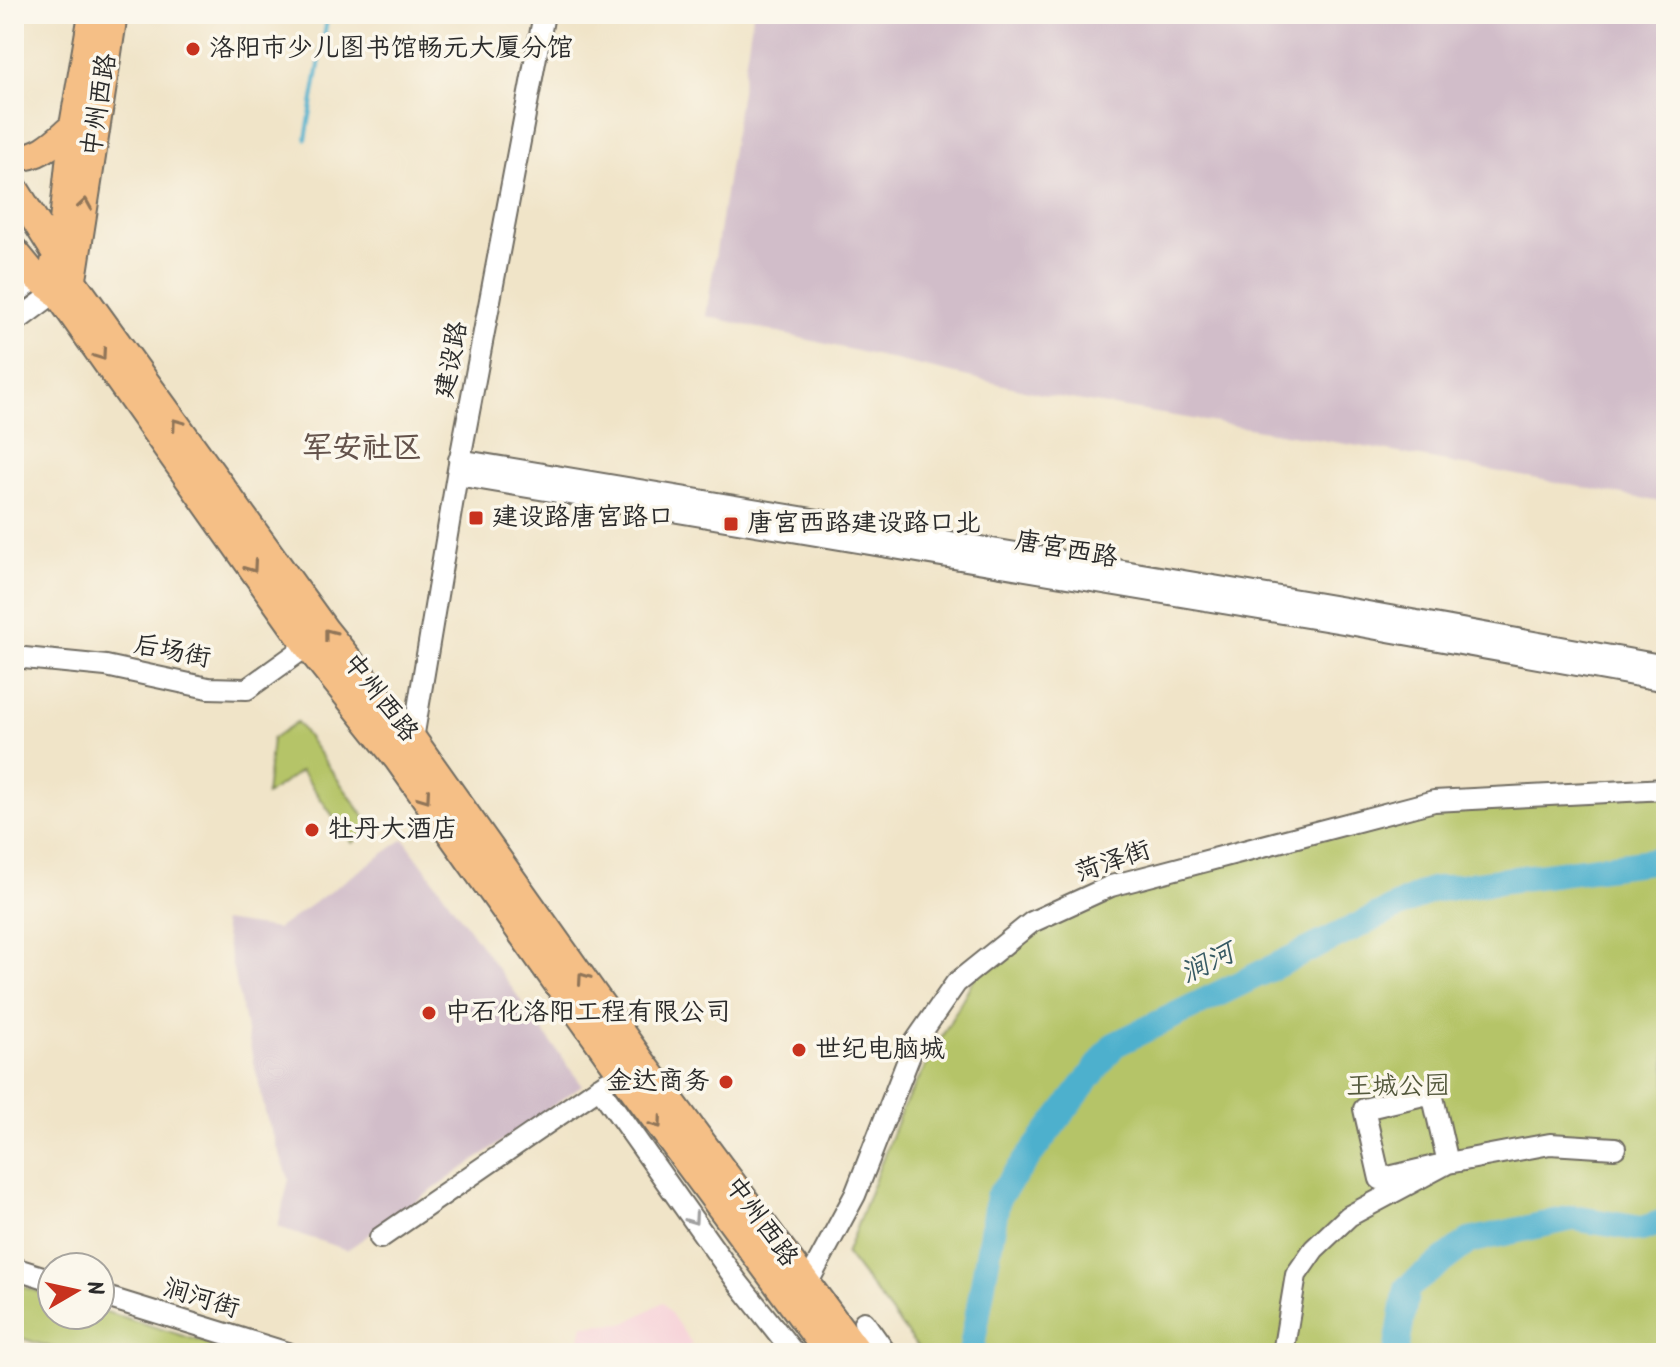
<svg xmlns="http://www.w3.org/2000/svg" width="1680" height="1367" viewBox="0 0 1680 1367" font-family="Kalam,'LXGW WenKai TC',sans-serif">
  <rect width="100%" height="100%" fill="#fbf7ec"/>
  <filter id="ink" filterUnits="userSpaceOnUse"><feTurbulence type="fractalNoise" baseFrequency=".0125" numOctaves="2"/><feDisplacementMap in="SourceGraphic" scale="16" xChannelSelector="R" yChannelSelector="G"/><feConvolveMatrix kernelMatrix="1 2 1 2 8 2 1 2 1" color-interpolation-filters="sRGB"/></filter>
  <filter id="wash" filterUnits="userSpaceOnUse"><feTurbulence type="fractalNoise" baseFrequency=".006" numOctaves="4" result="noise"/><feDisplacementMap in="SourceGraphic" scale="32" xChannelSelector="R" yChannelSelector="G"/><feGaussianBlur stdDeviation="1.8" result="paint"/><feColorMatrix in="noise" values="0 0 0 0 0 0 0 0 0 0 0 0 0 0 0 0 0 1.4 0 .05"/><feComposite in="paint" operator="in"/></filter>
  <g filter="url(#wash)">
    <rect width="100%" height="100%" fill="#f0e4c8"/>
    <path fill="#f6cfd7" d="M663 1302 692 1344 684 1350 685 1353H577L583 1325 626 1323Z"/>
    <path fill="#d1bdc9" d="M753 14H1666V503L1383 450 1046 395 706 316Z
      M404 839 582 1085 347 1250 278 1227 289 1179 266 1116 222 921 277 929Z"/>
    <path fill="#b5c467" stroke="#707849" stroke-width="2" d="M297 722 373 829 352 843 301 771 266 795 272 739Z
      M1666 781V1353H922L846 1254 901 1111 978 971 1075 910 1157 873 1516 789Z
      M14 1284 52 1296V1315H100V1310L239 1353H70L14 1336Z"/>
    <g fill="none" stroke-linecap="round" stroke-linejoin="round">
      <path stroke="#4eb0cd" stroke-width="4" d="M306 139 328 14"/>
      <path stroke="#4eb0cd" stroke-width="26" d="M971 1353 998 1197 1114 1045 1431 890 1666 859
        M1396 1353 1407 1288 1469 1241 1573 1218 1642 1229 1666 1221"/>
    </g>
  </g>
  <g filter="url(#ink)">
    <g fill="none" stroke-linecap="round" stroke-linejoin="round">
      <defs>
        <path id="minor" d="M14 295 37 278
          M14 323 65 285
          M459 460 1351 609 1666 666
          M457 475 1349 624 1666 681
          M14 657 106 666 208 688 247 689 307 646
          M409 745 413 739 457 475 544 14
          M599 1087 736 1280 794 1353
          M1432 1093 1448 1163 1380 1179 1364 1109Z
          M380 1238 607 1082
          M14 1268 52 1280
          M798 1292 807 1284 855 1195 915 1042 956 983 1032 922 1111 886 1434 801 1666 789
          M100 1295 288 1353
          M864 1322 886 1353
          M1283 1353 1296 1275 1314 1249 1349 1216 1448 1163 1550 1144 1615 1148"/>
        <path id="major" d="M14 157C39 159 55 142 73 126
          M14 187 73 281 326 631 413 739 640 1059 859 1353
          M14 250 37 278 56 292 307 646 398 760 620 1072 828 1353
          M54 263 59 259 73 126 92 14
          M74 273 114 14"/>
      </defs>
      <use href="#minor" stroke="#706c62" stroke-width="24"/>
      <use href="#major" stroke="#706c62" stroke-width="30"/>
      <use href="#minor" stroke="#fff" stroke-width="20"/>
      <use href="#major" stroke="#f5bf86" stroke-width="26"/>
    </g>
    <defs><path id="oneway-chevron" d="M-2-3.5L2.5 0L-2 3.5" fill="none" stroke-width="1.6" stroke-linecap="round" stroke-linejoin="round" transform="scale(2)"/></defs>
    <g stroke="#907558">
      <use href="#oneway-chevron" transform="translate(85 204) rotate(-81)"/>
      <use href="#oneway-chevron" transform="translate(101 355) rotate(55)"/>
      <use href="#oneway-chevron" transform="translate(177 424) rotate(-126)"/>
      <use href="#oneway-chevron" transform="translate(252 567) rotate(55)"/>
      <use href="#oneway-chevron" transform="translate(329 634) rotate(-128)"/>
      <use href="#oneway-chevron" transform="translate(425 797) rotate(55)"/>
      <use href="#oneway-chevron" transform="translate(583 978) rotate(-125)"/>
      <use href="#oneway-chevron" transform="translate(657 1123) rotate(54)"/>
    </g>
    <use stroke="#a0a0a0" href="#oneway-chevron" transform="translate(693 1219) rotate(55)"/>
  </g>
  <g fill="#c8321e" stroke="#fbf7ec" stroke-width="3">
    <circle cx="193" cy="49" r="8"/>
    <rect x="468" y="510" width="16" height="16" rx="4"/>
    <rect x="723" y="516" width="16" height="16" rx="4"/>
    <circle cx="312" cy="830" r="8"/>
    <circle cx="429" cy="1013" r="8"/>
    <circle cx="799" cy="1050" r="8"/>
    <circle cx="726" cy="1082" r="8"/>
  </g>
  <g text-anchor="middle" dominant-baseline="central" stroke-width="7" stroke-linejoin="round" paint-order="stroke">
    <g font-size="26" fill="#2b2b2b" stroke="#fbf7ec" text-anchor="start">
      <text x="209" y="49">洛阳市少儿图书馆畅元大厦分馆</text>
      <text x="492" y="518">建设路唐宫路口</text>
      <text x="747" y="524">唐宫西路建设路口北</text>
      <text x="328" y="830">牡丹大酒店</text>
      <text x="445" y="1013">中石化洛阳工程有限公司</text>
      <text x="815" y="1050">世纪电脑城</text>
      <text x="710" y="1082" text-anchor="end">金达商务</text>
    </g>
    <g font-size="26" fill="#2b2b2b" stroke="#fbf7ec">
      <text transform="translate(100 105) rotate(-81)">中州西路</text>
      <text transform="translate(452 360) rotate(-79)">建设路</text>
      <text transform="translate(1066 550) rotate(10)">唐宫西路</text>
      <text transform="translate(172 652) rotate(11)">后场街</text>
      <text transform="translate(380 698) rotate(52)">中州西路</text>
      <text transform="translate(1113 862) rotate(-19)">菏泽街</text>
      <text transform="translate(761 1222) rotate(54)">中州西路</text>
      <text transform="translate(201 1299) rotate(17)">涧河街</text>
    </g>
    <g font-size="26" fill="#54593d" stroke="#fbf7ec">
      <text x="1398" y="1087">王城公园</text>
    </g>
    <g font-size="28" font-style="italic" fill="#375a64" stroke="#fbf7ec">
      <text transform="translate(1208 964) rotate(-26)">涧河</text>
    </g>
    <g font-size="30" font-weight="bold" fill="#64534c" stroke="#fbf7ec">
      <text x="362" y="449">军安社区</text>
    </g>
  </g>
  <rect width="1680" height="1367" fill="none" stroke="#fbf7ec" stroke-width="48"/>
  <g transform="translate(76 1291) rotate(81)"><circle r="38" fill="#fbf7ec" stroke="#a8a59f" stroke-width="2"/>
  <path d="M0-6L14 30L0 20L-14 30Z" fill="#c8321e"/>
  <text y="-12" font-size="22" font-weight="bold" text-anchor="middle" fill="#2b2b2b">N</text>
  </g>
</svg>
